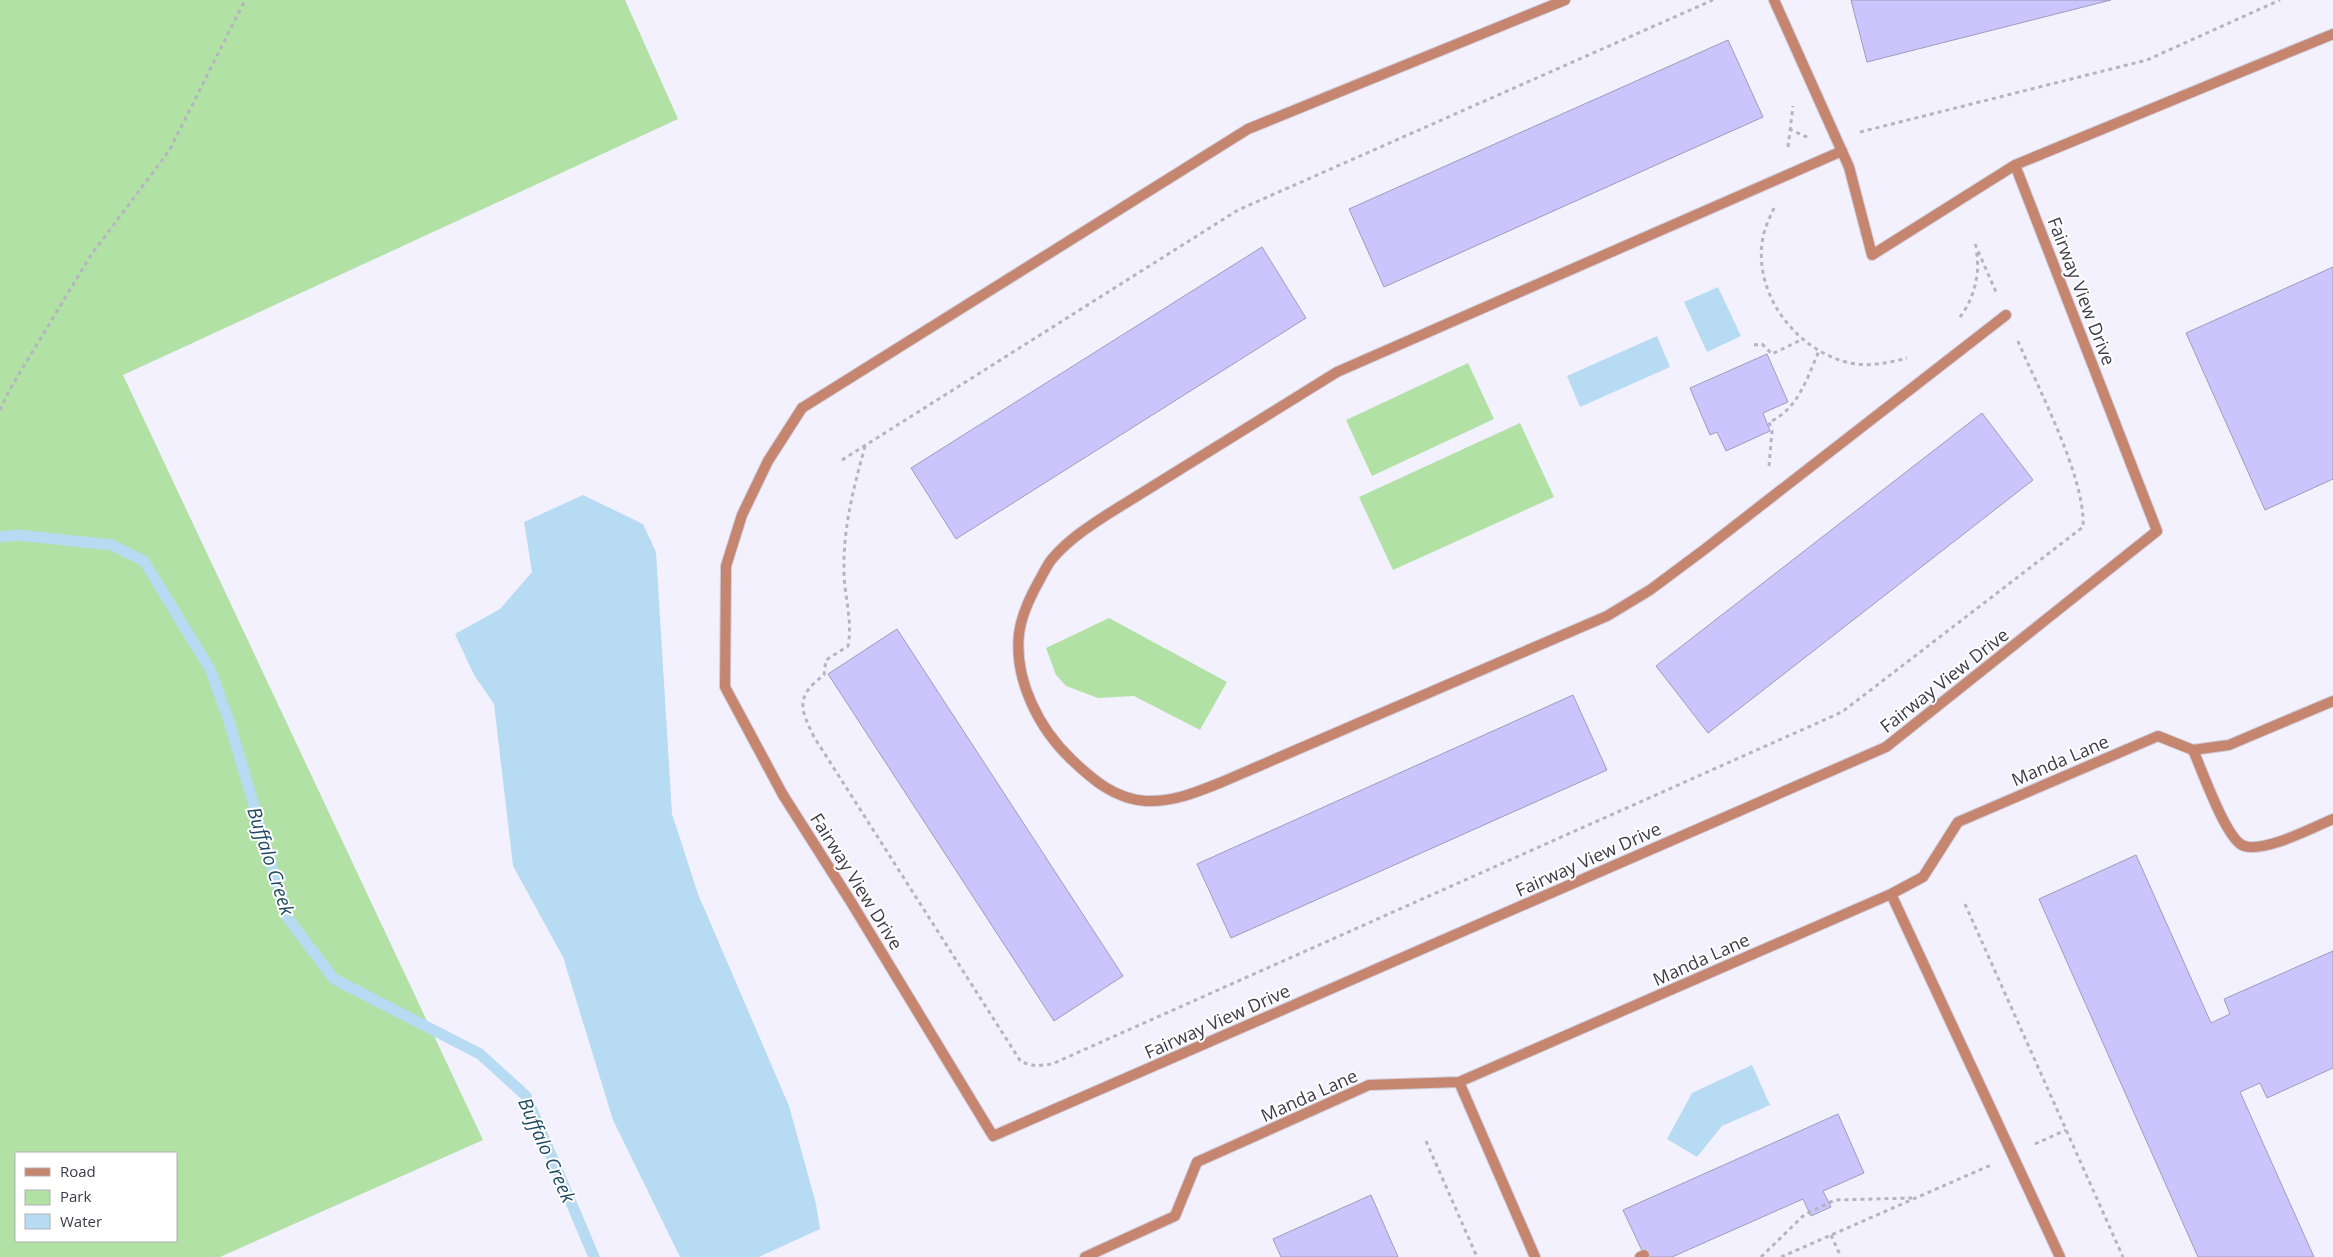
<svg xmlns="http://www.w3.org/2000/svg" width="2333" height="1257" viewBox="0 0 2333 1257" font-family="'Open Sans',sans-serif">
  <rect width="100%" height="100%" fill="#f4f1ff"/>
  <path fill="#b1e1a4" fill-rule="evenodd" d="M0 0H625L678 119 123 375 483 1140 220 1257H0ZM16 1153H176V1241H16Z
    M1468 363 1494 419 1372 476 1346 420Z
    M1520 423 1554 497 1393 570 1359 497Z
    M1109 618 1227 682 1200 730 1134 696 1098 698 1066 686 1056 675 1046 648Z"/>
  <path fill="#b6dbf3" d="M1718 287 1741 336 1707 352 1684 302Z
    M1657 336 1670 367 1580 407 1567 376Z
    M583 495 643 524 656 552 672 814 698 894 789 1106 816 1204 820 1229 759 1257H680L613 1120 563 957 513 866 494 704 474 675 455 634 500 609 532 572 524 522Z
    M1752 1065 1770 1105 1722 1126 1697 1157 1667 1139 1692 1093Z"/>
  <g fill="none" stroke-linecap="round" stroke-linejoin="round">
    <path stroke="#b6dbf3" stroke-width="11" d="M0 537 17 535 112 545 144 561 210 669 229 721 287 917 334 979 480 1054 526 1096 594 1257"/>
  </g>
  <path fill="#ccc5fd" stroke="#9e9bba" d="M1851 0H2111L1867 62Z
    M1728 40 1763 117 1384 287 1349 209Z
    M1262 247 1306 318 956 539 911 468Z
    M2333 267V479L2265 510 2186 333Z
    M1767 354 1788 402 1763 413 1770 431 1726 451 1717 432 1710 435 1690 388Z
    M1982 413 2033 480 1708 733 1656 666Z
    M897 629 1123 976 1054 1021 828 674Z
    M1573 695 1607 770 1231 938 1197 864Z
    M2136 855 2211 1023 2230 1014 2224 999 2333 951V1068L2267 1098 2260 1083 2240 1092 2314 1257H2198L2039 899Z
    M1838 1114 1864 1173 1823 1191 1831 1207 1811 1216 1803 1199 1672 1257H1645L1623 1210Z
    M1371 1195 1398 1257H1281L1273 1239Z"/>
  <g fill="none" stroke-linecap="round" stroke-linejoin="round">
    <defs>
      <path id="service" d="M1842 151 1337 372 1108 514C1088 527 1068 540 1052 559 1047 565 1043 574 1039 581 1030 597 1021 617 1019 634 1014 680 1039 729 1072 760 1093 780 1115 799 1146 801 1174 802 1197 792 1222 782L1607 616 1650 590 1705 549 2006 315
        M2193 750C2202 770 2225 836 2242 845 2261 855 2314 827 2333 819
        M783 795 725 687 726 566 742 515 768 461 802 408
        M1640 1257 1644 1255"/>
      <path id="minor" d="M1774 0 1849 167 1872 255 2015 165 2333 34
        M802 408 1248 129 1565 0
        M783 795 851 902 993 1136 1886 747 2157 531 2015 165
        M1891 894 2060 1257
        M1459 1082 1535 1257
        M1085 1257 1175 1216 1197 1162 1369 1085 1459 1082 1891 894 1923 877 1958 822 2158 736 2193 750 2229 745 2333 701"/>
    </defs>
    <use href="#service" stroke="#cfccda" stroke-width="12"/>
    <use href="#minor" stroke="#cfccda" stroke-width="12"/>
    <path stroke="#b7b4c2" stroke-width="3" stroke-dasharray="4 4" stroke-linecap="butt" d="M1789 129 1809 138
      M1860 132 2147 60 2280 0
      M1788 147 1793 106
      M1774 208C1770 217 1765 227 1763 237 1752 293 1796 351 1850 363 1869 367 1888 363 1907 358
      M1975 244 1996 292
      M1960 317C1974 299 1981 272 1976 250
      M1754 345 1762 344 1772 354 1803 339
      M0 410 10 389 91 255 169 151 245 0
      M865 446C854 487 843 527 844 570 844 596 853 620 848 646L826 660 824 675C794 697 801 710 814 737L1021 1062 1036 1066 1052 1064 1842 712 2083 527C2086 478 2037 386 2017 339
      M842 460 1238 210 1713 0
      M1769 466 1772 431 1769 422C1798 410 1807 378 1819 351
      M1965 904 2123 1257
      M1426 1141 1477 1257
      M2035 1144 2066 1130
      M1831 1235 1841 1257
      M1761 1257 1804 1215 1835 1200 1912 1198
      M1781 1257 1991 1165"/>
    <use href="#service" stroke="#c5856f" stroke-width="10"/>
    <use href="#minor" stroke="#c5856f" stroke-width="10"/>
  </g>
  <g text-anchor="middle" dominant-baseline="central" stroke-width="4" stroke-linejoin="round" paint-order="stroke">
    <g font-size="18" fill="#3d3a47" stroke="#fff">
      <text transform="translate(2082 291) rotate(69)">Fairway View Drive</text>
      <text transform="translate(1944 680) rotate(-38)">Fairway View Drive</text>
      <text transform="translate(2060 760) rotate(-23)">Manda Lane</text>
      <text transform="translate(1588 859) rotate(-24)">Fairway View Drive</text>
      <text transform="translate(857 881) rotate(58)">Fairway View Drive</text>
      <text transform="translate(1701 959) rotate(-24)">Manda Lane</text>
      <text transform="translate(1217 1021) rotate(-24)">Fairway View Drive</text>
      <text transform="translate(1309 1095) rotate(-24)">Manda Lane</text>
    </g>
    <g font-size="19" font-style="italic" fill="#204b64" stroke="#fff">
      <text transform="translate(271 861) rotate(72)">Buffalo Creek</text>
      <text transform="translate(547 1150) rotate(66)">Buffalo Creek</text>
    </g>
  </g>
  <rect x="15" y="1152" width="162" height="90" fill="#ffffff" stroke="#b1b0b5"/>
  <rect x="25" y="1168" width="25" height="8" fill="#c5856f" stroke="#b1b0b5"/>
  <text x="60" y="1177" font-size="15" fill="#3d3a47">Road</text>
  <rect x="25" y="1190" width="25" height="15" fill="#b1e1a4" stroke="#b1b0b5"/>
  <text x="60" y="1202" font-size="15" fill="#3d3a47">Park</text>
  <rect x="25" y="1214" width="25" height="15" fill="#b6dbf3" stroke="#b1b0b5"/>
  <text x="60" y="1227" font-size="15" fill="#3d3a47">Water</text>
</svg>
